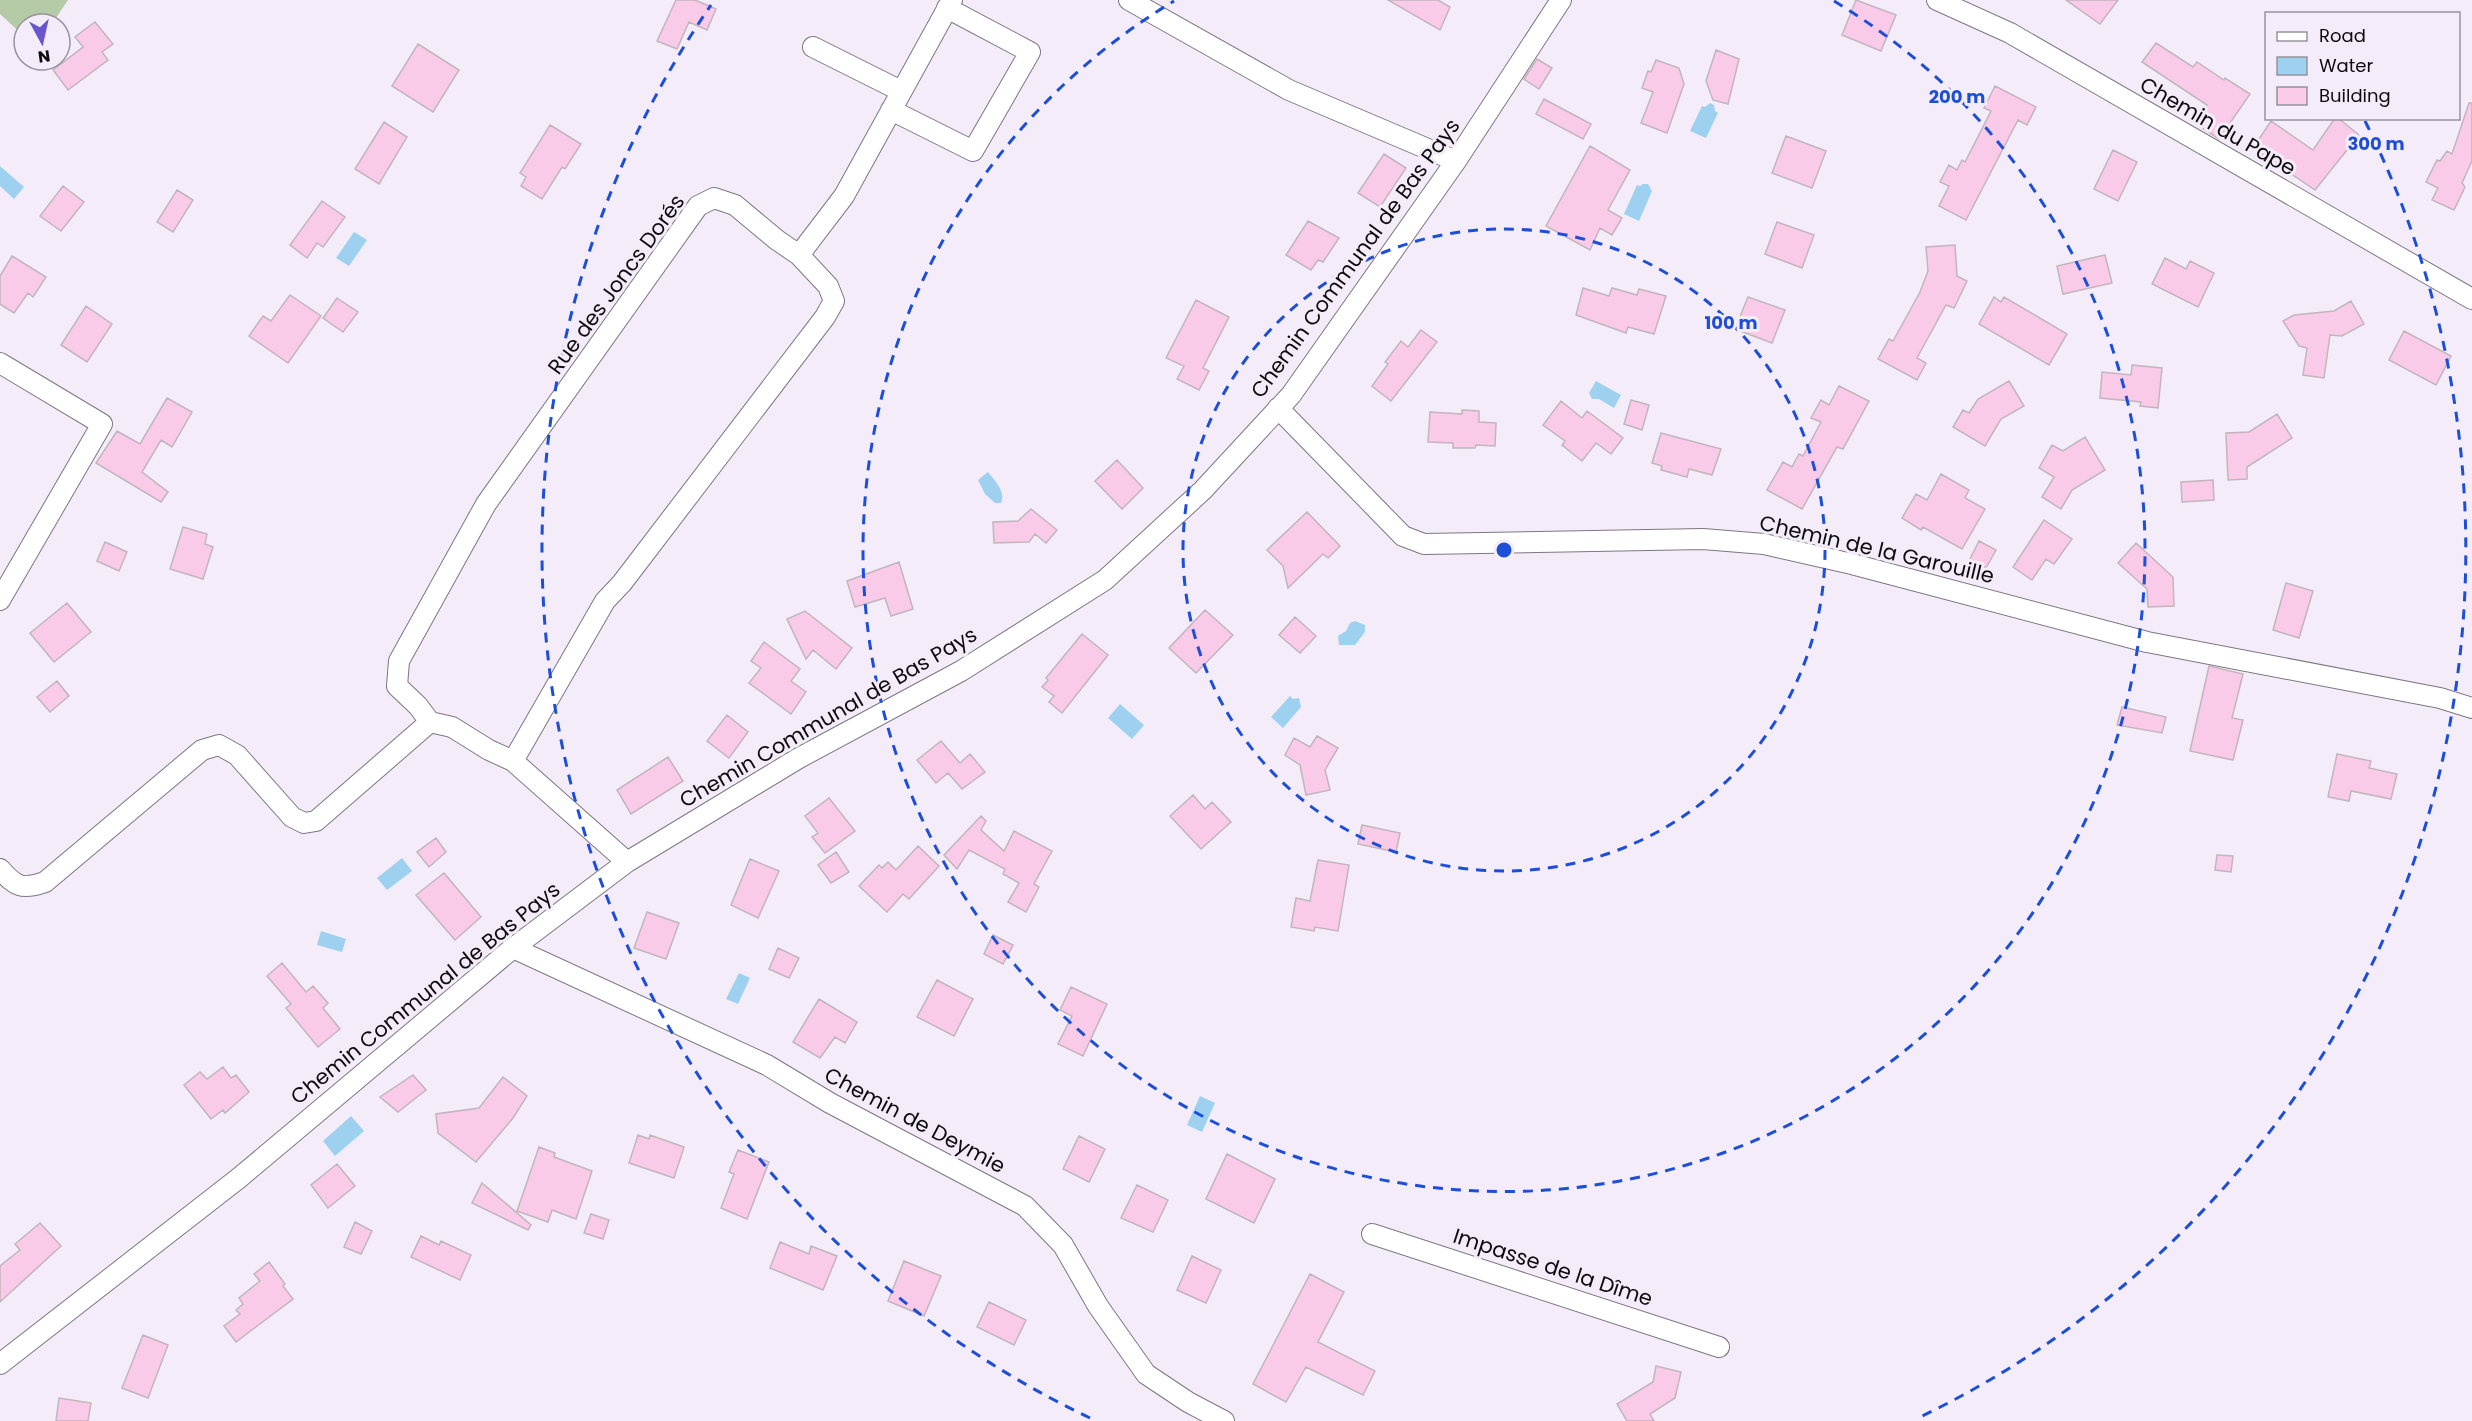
<svg xmlns="http://www.w3.org/2000/svg" width="2472" height="1421" viewBox="0 0 2472 1421" font-family="Poppins,sans-serif">
  <rect width="100%" height="100%" fill="#f4edf9"/>
  <path fill="#b5cba8" d="M0 0H68L52 24H24V36L0 14Z"/>
  <path fill="#9ed1ef" d="M1710 103 1714 105 1715 111 1718 113 1706 138 1690 131 1702 106 1705 107Z
    M0 166 24 187 14 199 0 186Z
    M1643 184H1648L1652 191 1639 221 1624 214 1637 185 1640 186Z
    M354 232 367 240 349 266 336 258Z
    M1596 381 1621 395 1614 408 1599 399H1592L1589 393Z
    M988 472C996 482 1006 492 1001 503H995L985 494 978 480Z
    M1355 621 1365 625V632L1355 645H1339L1338 636 1346 631 1350 623Z
    M1290 696 1293 699 1299 698 1301 707 1283 728 1271 717Z
    M1120 704 1144 725 1132 739 1108 718Z
    M402 858 412 871 387 890 377 878Z
    M321 931 346 939 342 952 317 945Z
    M739 973 750 978 738 1004 726 999Z
    M1200 1096 1215 1103 1202 1132 1187 1125Z
    M351 1116 364 1131 335 1156 323 1141Z"/>
  <path fill="#facae9" stroke="#c2b5bd" stroke-width="1.5" d="M676 0H695L716 9 707 30 689 22 677 49 657 41Z
    M1388 0H1438L1450 7 1440 30Z
    M1856 0 1896 15 1881 51 1842 35Z
    M2066 0H2118L2100 24Z
    M95 22 113 44 102 52 108 60 68 90 53 70 83 47 75 37Z
    M2156 43 2193 67 2197 62 2224 80 2225 78 2250 94 2219 139 2196 124 2207 105 2142 62Z
    M418 44 459 70 433 112 392 86Z
    M1716 50 1739 59 1728 104 1713 100 1706 81Z
    M1537 59 1552 68 1539 89 1524 79Z
    M1656 60 1679 68 1684 84 1667 133 1641 123 1653 92 1642 88 1648 71 1651 72Z
    M1995 86 2036 107 2027 125 2018 120 1966 220 1939 206 1949 186 1940 182 1949 165 1957 170 1962 160 1965 162 1991 111 1984 108Z
    M1544 99 1591 124 1583 139 1536 114Z
    M2469 103H2472V161L2462 183 2465 187 2454 210 2432 200 2438 188 2426 182 2437 160 2440 161 2447 151 2452 154Z
    M2335 118H2338L2359 135 2315 190 2253 148 2271 121 2313 150Z
    M384 122 407 137 379 184 355 169Z
    M550 125 581 144 565 169 562 167 542 199 521 186 526 177 520 173Z
    M1786 136 1826 151 1812 188 1772 173Z
    M1590 146 1630 170 1608 210 1622 218 1612 235 1600 228 1590 250 1546 226Z
    M2113 150 2137 162 2118 201 2094 189Z
    M1384 154 1406 168 1380 207 1358 193Z
    M63 186 84 202 61 231 40 216Z
    M177 190 193 200 173 232 157 222Z
    M322 201 345 217 323 247 317 243 307 258 290 245Z
    M1308 221 1339 238 1323 262 1318 260 1311 270 1286 255Z
    M1777 222 1814 235 1802 268 1765 254Z
    M1955 245 1957 276 1967 281 1954 308 1946 305 1917 358 1926 363 1917 380 1878 359 1889 339 1893 341 1920 292 1928 271 1926 247Z
    M2105 255 2112 283 2063 294 2057 266Z
    M12 256 46 277 33 297 28 293 14 313 0 304V276Z
    M2165 258 2186 269 2190 261 2214 273 2198 307 2152 284Z
    M1583 288 1609 296 1612 288 1637 295 1639 289 1666 296 1654 334 1628 327 1626 333 1576 315Z
    M290 295 321 316 288 363 249 336 263 316 271 321Z
    M1748 297 1785 310 1772 343 1735 329Z
    M1994 297 2001 302 2004 297 2067 334 2049 365 1979 324Z
    M337 298 358 312 343 332 323 318Z
    M1196 300 1229 317 1203 368 1209 371 1199 390 1177 379 1184 366 1166 358Z
    M2351 301 2364 324 2342 336 2330 335 2324 378 2303 375 2307 348 2299 346 2283 321 2294 315 2334 311Z
    M86 306 112 324 87 362 61 345Z
    M1421 330 1437 342 1391 401 1372 386 1388 364 1385 362 1401 341 1408 347Z
    M2404 331 2451 356 2436 385 2389 360Z
    M2132 365 2162 368 2158 408 2140 406 2141 402 2100 398 2102 372 2131 375Z
    M2009 381 2024 406 2001 419 1985 446 1953 427 1963 410 1969 413 1978 399Z
    M1839 386 1869 401 1843 449 1837 447 1802 509 1767 490 1783 462 1792 467 1799 454 1803 456 1821 422 1811 418 1821 400 1829 405Z
    M167 398 192 412 172 447 161 440 142 472 168 492 161 502 96 463 117 431 140 444Z
    M1631 400 1649 405 1642 430 1624 424Z
    M1561 401 1582 418 1587 411 1623 438 1611 454 1596 443 1582 461 1562 445 1565 441 1543 425Z
    M1462 410 1479 411V422L1496 423 1495 446 1476 445 1475 448H1453V443L1428 442 1430 412 1462 414Z
    M2277 414 2292 438 2247 467V479L2228 480 2226 433 2249 432Z
    M1661 433 1721 449 1712 475 1689 469 1687 477 1661 470 1662 466 1652 463Z
    M2085 437 2105 470 2072 490 2061 509 2042 497 2054 477 2039 468 2052 445 2063 451Z
    M1117 460 1143 488 1122 509 1095 481Z
    M1941 474 1969 490 1965 498 1985 509 1962 549 1923 527 1921 530 1902 518 1916 494 1927 500Z
    M2213 480 2214 500 2182 502 2181 482Z
    M1031 509 1057 530 1046 543 1035 534 1029 542 994 543 993 522 1018 521Z
    M1307 512 1340 546 1328 558 1323 554 1288 588 1283 566 1267 550Z
    M2044 520 2072 539 2054 564 2046 559 2032 580 2013 567Z
    M183 527 207 534 205 544 213 547 203 579 170 569Z
    M1979 541 1996 550 1986 568 1970 559Z
    M105 542 127 552 119 571 97 561Z
    M2136 543 2173 577 2174 606 2148 607 2147 589 2118 563Z
    M899 562 913 609 891 616 885 598 855 607 847 581Z
    M2286 583 2313 591 2299 638 2273 630Z
    M67 603 91 632 54 662 30 633Z
    M1205 610 1233 635 1196 673 1169 648Z
    M805 611 852 648 836 669 813 650 806 659 787 619Z
    M1295 617 1316 636 1300 653 1279 635Z
    M1082 634 1108 655 1062 713 1049 702 1054 696 1042 687 1048 680 1046 678Z
    M764 642 800 669 791 681 806 692 791 714 749 683 761 668 751 661Z
    M2209 666 2243 674 2232 718 2243 720 2233 760 2190 751Z
    M57 681 69 696 50 712 37 697Z
    M2122 707 2166 717 2162 733 2117 725Z
    M727 715 748 732 729 758 707 741Z
    M1317 736 1338 748 1325 770 1330 790 1306 795 1300 765 1285 755 1294 738 1310 747Z
    M941 741 960 763 970 754 985 772 962 789 948 773 936 783 917 760Z
    M2337 754 2371 761 2369 768 2397 774 2391 799 2351 791 2349 801 2328 797Z
    M668 757 683 781 631 814 617 790Z
    M1193 795 1205 809 1212 802 1231 822 1201 849 1170 816Z
    M829 798 855 831 825 853 812 837 818 833 805 816Z
    M981 816 986 821 981 830 1004 851 1014 831 1052 851 1034 884 1039 887 1026 912 1008 902 1019 883 1003 874 1005 869 969 850 957 869 944 855Z
    M1362 825 1400 833 1396 852 1358 844Z
    M436 838 446 852 429 867 417 852Z
    M918 846 939 866 909 899 903 894 887 912 859 886 879 865 882 868 888 862 896 870Z
    M836 852 849 872 831 883 818 865Z
    M2217 855 2233 856 2231 872 2215 870Z
    M750 859 779 871 758 918 731 905Z
    M1318 860 1349 865 1338 931 1315 927 1314 931 1291 927 1296 898 1310 901Z
    M444 873 481 917 455 940 416 895Z
    M647 912 679 923 666 959 634 948Z
    M993 935 1013 945 1003 964 984 954Z
    M778 948 799 958 789 978 769 969Z
    M282 963 306 992 313 986 328 1003 323 1008 340 1029 318 1047 286 1008 291 1004 267 976Z
    M937 980 973 999 954 1036 917 1017Z
    M1071 987 1107 1004 1083 1056 1058 1044 1072 1016 1060 1010Z
    M819 999 857 1022 845 1043 835 1037 820 1058 793 1042Z
    M223 1067 231 1078 236 1075 249 1092 225 1113 223 1110 211 1119 184 1085 200 1072 207 1079Z
    M413 1075 426 1090 398 1112 380 1097Z
    M503 1077 527 1096 513 1118 476 1162 438 1133 436 1114 479 1108Z
    M638 1135 649 1139 650 1135 684 1147 674 1178 629 1163Z
    M1079 1136 1105 1149 1089 1182 1063 1169Z
    M539 1147 555 1153 554 1157 592 1171 576 1219 552 1210 548 1222 517 1211Z
    M738 1150 769 1162 747 1219 721 1208 734 1174 729 1172Z
    M1227 1154 1275 1179 1254 1223 1206 1199Z
    M337 1164 355 1186 328 1208 311 1185Z
    M482 1183 531 1225 528 1230 472 1203Z
    M1137 1185 1168 1200 1153 1232 1121 1218Z
    M591 1214 609 1220 603 1239 584 1233Z
    M355 1222 372 1231 361 1254 344 1247Z
    M40 1223 61 1246 0 1302V1266L20 1250 15 1244Z
    M421 1236 439 1245 441 1241 471 1255 460 1280 411 1257Z
    M780 1242 809 1254 811 1246 837 1256 823 1290 770 1268Z
    M1192 1256 1221 1270 1206 1303 1177 1290Z
    M904 1261 941 1276 924 1316 888 1301Z
    M269 1262 285 1284 283 1286 293 1299 236 1342 224 1326 240 1314 236 1310 243 1304 239 1298 260 1281 254 1274Z
    M1310 1274 1344 1292 1318 1342 1375 1371 1363 1395 1306 1367 1286 1402 1253 1384Z
    M989 1302 1026 1320 1014 1345 977 1327Z
    M143 1335 168 1345 148 1398 122 1388Z
    M1656 1366 1681 1372 1675 1398 1650 1414 1654 1421H1627L1617 1404 1653 1382Z
    M59 1398 91 1403 88 1421H56Z"/>
  <g fill="none" stroke-linecap="round" stroke-linejoin="round">
    <defs>
      <path id="street" d="M1129 0 1289 90 1456 161
        M1937 0 2010 33 2472 299
        M813 47 901 91
        M891 110 973 151 1030 52 947 8
        M799 255 844 196 952 0
        M0 363 102 424 0 600
        M1278 408 1403 536 1424 544 1703 539 1764 544 1852 564 2147 642 2440 698 2472 708
        M513 761 605 601 622 583 825 317 834 301 828 286 799 255 777 240 735 205 714 198 698 206 486 504 399 661 397 686 418 706 430 722 452 727 489 750 513 761 627 862
        M0 869C16 887 22 890 45 882L202 750 219 745 237 755 292 817 304 823 316 821 430 722
        M513 948 767 1065 830 1103 1025 1206 1063 1245 1098 1306 1146 1374 1188 1402 1224 1421
        M1372 1234 1719 1347
        M0 1364 239 1178 513 948 627 862 799 758 961 671 1105 580 1203 490 1291 395 1456 161 1561 0"/>
    </defs>
    <use href="#street" stroke="#7e7782" stroke-width="22"/>
    <use href="#street" stroke="#fff" stroke-width="20"/>
  </g>
  <g fill="none" stroke="#1d4ed8" stroke-width="3" stroke-dasharray="10 8">
    <circle cx="1504" cy="550" r="321"/>
    <path d="M1834 1A641 641 0 1 1 1174 1"/>
    <path d="M1090 1418A962 962 0 0 1 711 5M2365 121A962 962 0 0 1 1918 1418"/>
  </g>
  <g text-anchor="middle" dominant-baseline="central" stroke-width="6" stroke-linejoin="round" paint-order="stroke">
    <g font-size="21" fill="#0f0c10" stroke="#f4edf9">
      <text transform="translate(2218 126) rotate(30)">Chemin du Pape</text>
      <text transform="translate(1355 258) rotate(-54)">Chemin Communal de Bas Pays</text>
      <text transform="translate(616 284) rotate(-54)">Rue des Joncs Dorés</text>
      <text transform="translate(1877 549) rotate(13)">Chemin de la Garouille</text>
      <text transform="translate(828 717) rotate(-30)">Chemin Communal de Bas Pays</text>
      <text transform="translate(425 993) rotate(-39)">Chemin Communal de Bas Pays</text>
      <text transform="translate(915 1120) rotate(28)">Chemin de Deymie</text>
      <text transform="translate(1553 1267) rotate(18)">Impasse de la Dîme</text>
    </g>
  </g>
  <circle cx="1504" cy="550" r="9" fill="#1d4ed8" stroke="#f4edf9" stroke-width="3"/>
  <g font-size="18" text-anchor="middle" font-weight="bold" fill="#1d4ed8" stroke="#f4edf9" stroke-width="6" stroke-linejoin="round" paint-order="stroke">
    <text x="1957" y="103">200 m</text>
    <text x="2376" y="150">300 m</text>
    <text x="1731" y="329">100 m</text>
  </g>
  <rect x="2265" y="12" width="195" height="108" fill="#f4edf9" stroke="#98939c" stroke-width="1.5"/>
  <rect x="2277" y="32" width="30" height="9" fill="#ffffff" stroke="#98939c" stroke-width="1.5"/>
  <text x="2319" y="42" font-size="18" fill="#0f0c10">Road</text>
  <rect x="2277" y="57" width="30" height="18" fill="#9ed1ef" stroke="#98939c" stroke-width="1.5"/>
  <text x="2319" y="72" font-size="18" fill="#0f0c10">Water</text>
  <rect x="2277" y="87" width="30" height="18" fill="#facae9" stroke="#98939c" stroke-width="1.5"/>
  <text x="2319" y="102" font-size="18" fill="#0f0c10">Building</text>
  <g transform="translate(42 42) rotate(172)"><circle r="28" fill="#f4edf9" stroke="#98939c" stroke-width="1.5"/>
  <path d="M0-4.5L10 22L0 15L-10 22Z" fill="#6b55cf"/>
  <text y="-9" font-size="16" font-weight="bold" text-anchor="middle" fill="#0f0c10">N</text>
  </g>
</svg>
